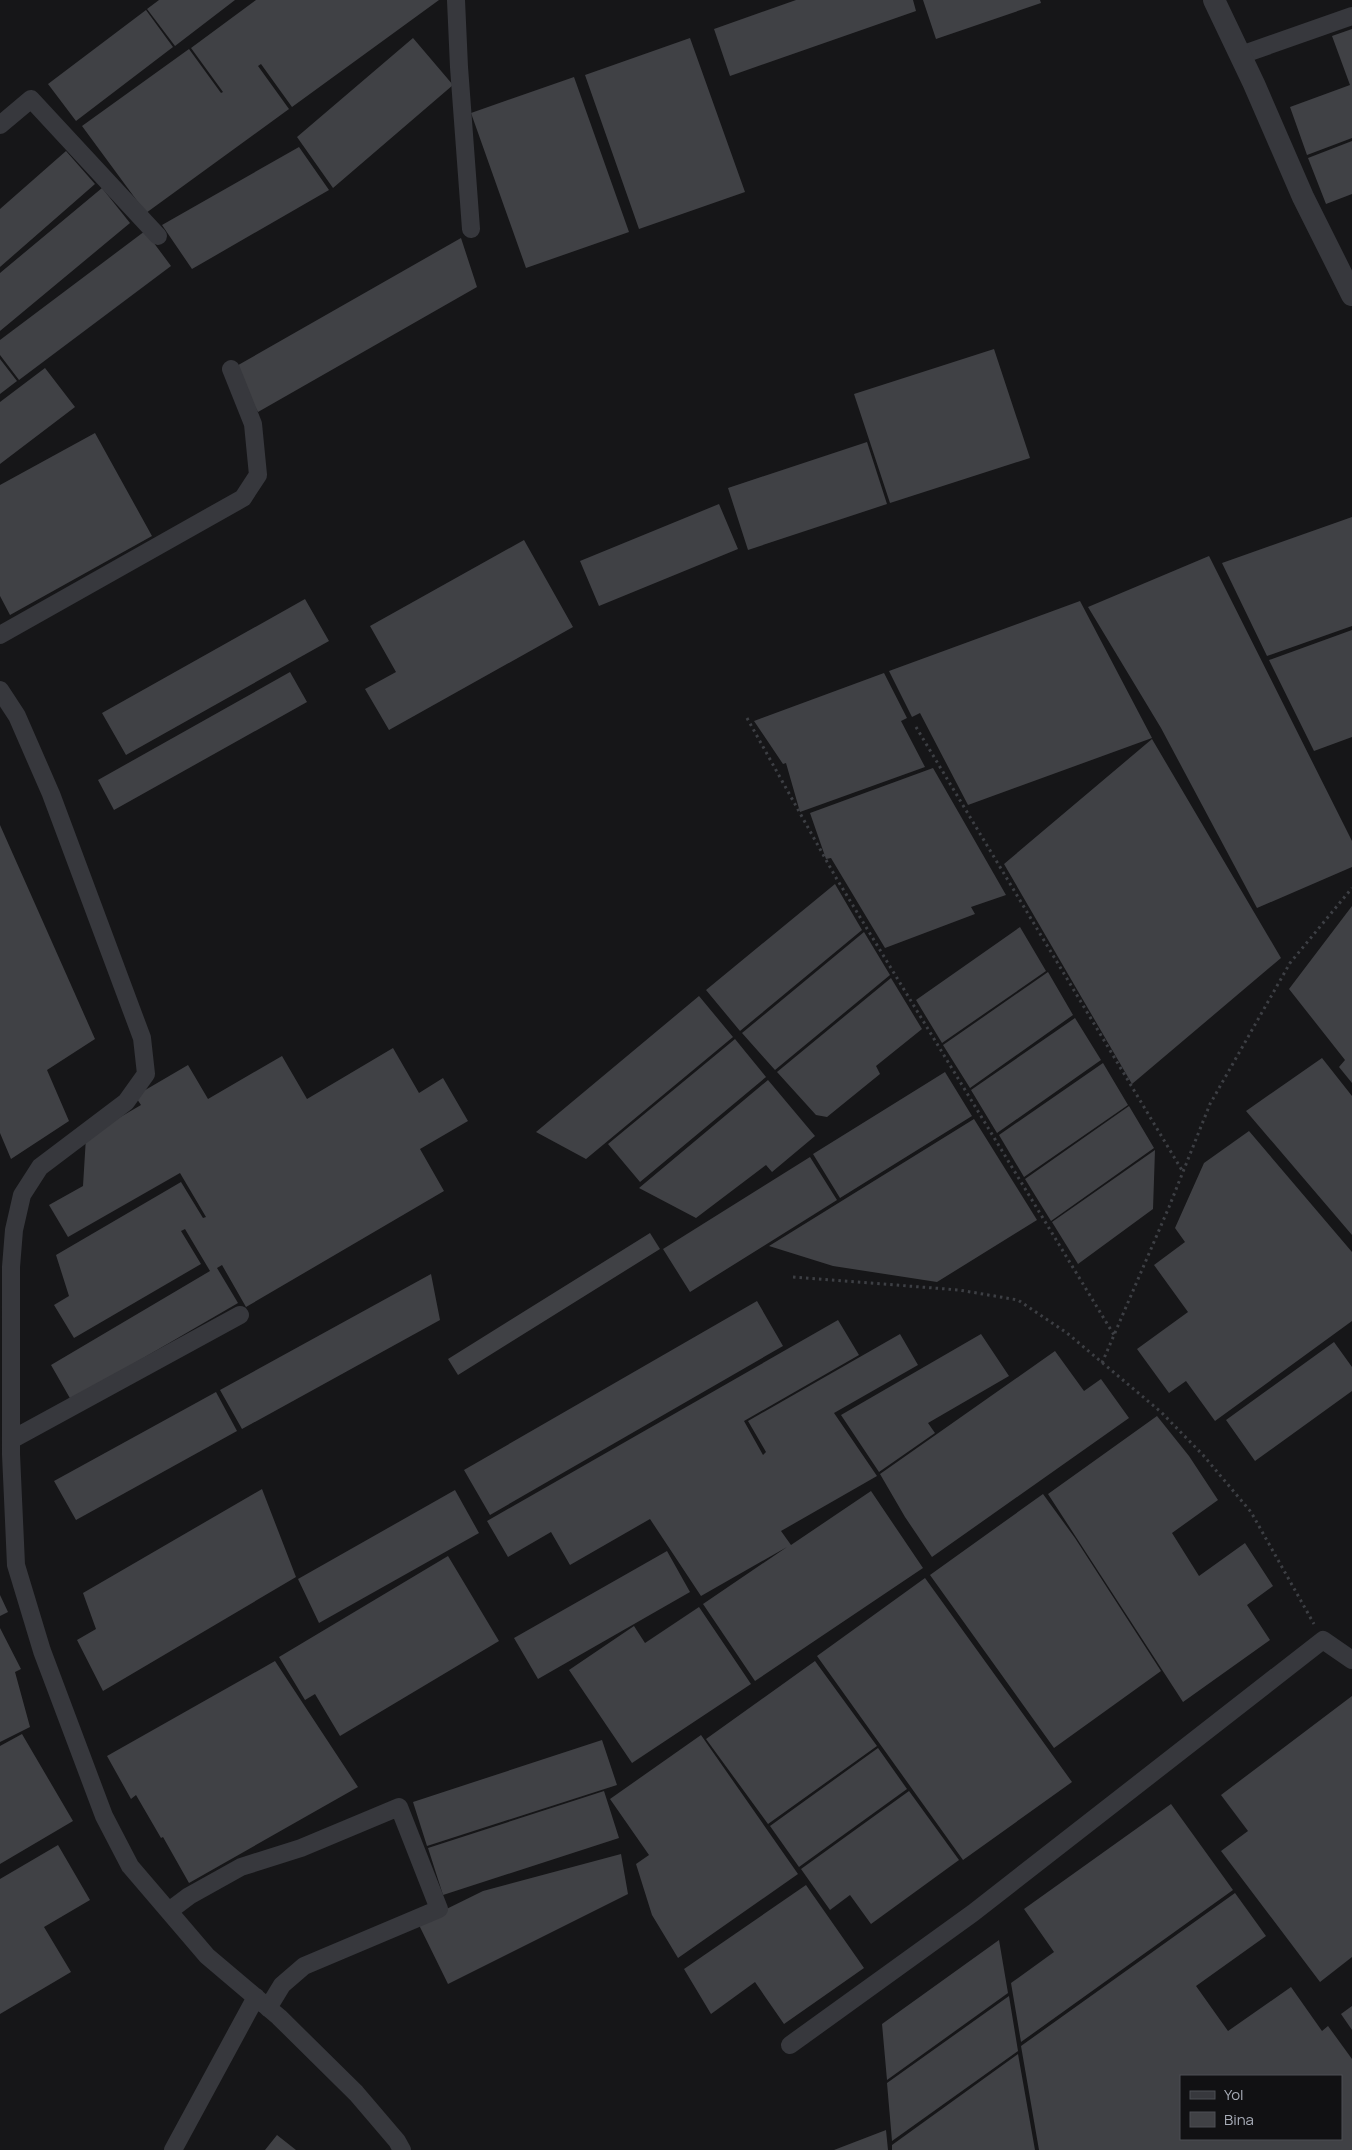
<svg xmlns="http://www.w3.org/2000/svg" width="1352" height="2150" viewBox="0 0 1352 2150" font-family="Manrope,sans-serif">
  <rect width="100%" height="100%" fill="#161618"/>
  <path fill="#404145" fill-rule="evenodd" d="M159 0H235L175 46 147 9Z
    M256 0H439L292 107 261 64 258 66 289 109 146 213 82 126 189 49 221 93 223 92 191 48Z
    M796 0H913L916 11 730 76 714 29Z
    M923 0H1040L1041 3 936 39Z
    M146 10 173 47 76 121 48 84Z
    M1352 29V138L1307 155 1290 107 1350 85 1332 36Z
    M413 38 453 85 333 188 297 137Z
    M690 38 745 192 639 229 585 75Z
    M574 77 629 232 526 268 471 113Z
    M1352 141V194L1326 204 1308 158Z
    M299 147 329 190 192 269 162 225Z
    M66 151 95 184 0 267V209Z
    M102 188 130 223 0 331V273Z
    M145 231 171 266 19 380 0 355V340Z
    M461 238 477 287 258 412 233 368Z
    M994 349 1030 458 890 503 854 394Z
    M0 359 17 381 0 394Z
    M45 368 75 407 0 464V402Z
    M95 433 152 536 10 615 0 596V485Z
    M867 442 887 504 748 550 728 488Z
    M719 504 738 549 599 606 580 561Z
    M1352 517V626L1267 656 1222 563Z
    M524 540 573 627 389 730 365 689 396 672 370 626Z
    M1209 556 1352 841V867L1257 908 1161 728 1088 607Z
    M305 599 329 641 126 755 102 713Z
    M1080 601 1152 738 968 805 920 713 912 717 889 671Z
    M1352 630V737L1314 751 1269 660Z
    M290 672 307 702 114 810 98 780Z
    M884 673 907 718 901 721 925 767 800 812 786 763 783 764 754 721Z
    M1152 739 1281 958 1132 1084 1004 864Z
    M933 768 1006 895 971 907 975 914 885 948 831 858 826 859 810 813Z
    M0 825 95 1039 47 1070 69 1121 11 1159 0 1133Z
    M835 884 862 930 740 1031 706 990Z
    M1352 906V1083L1339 1067 1345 1060 1289 989Z
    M1020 927 1046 971 942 1043 916 1000Z
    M864 932 890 975 775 1070 742 1033Z
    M1048 972 1073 1015 970 1088 943 1045Z
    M891 978 922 1029 876 1066 880 1074 827 1117 816 1115 777 1072Z
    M699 996 733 1037 586 1159 536 1132Z
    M1075 1018 1101 1060 997 1133 971 1090Z
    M735 1039 766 1077 640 1182 608 1144Z
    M393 1048 419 1093 443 1078 468 1121 420 1149 444 1191 246 1307 222 1265 217 1268 238 1303 71 1400 51 1365 210 1271 185 1229 181 1231 201 1264 74 1338 54 1305 69 1296 56 1255 181 1182 203 1218 206 1217 180 1173 68 1237 49 1205 83 1186 86 1137 141 1105 135 1096 188 1065 208 1099 282 1056 307 1099Z
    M1322 1058 1352 1096V1235L1246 1111Z
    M1103 1063 1128 1105 1024 1177 999 1135Z
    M945 1072 972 1116 840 1198 813 1154Z
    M768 1080 815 1136 772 1172 766 1165 696 1218 639 1188Z
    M1129 1106 1154 1148 1051 1221 1025 1179Z
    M974 1119 1037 1220 937 1282 833 1266 769 1246Z
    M1249 1131 1352 1252V1321L1215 1421 1186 1381 1169 1393 1137 1349 1188 1312 1154 1265 1185 1242 1175 1228 1204 1163Z
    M1155 1150 1153 1209 1078 1264 1052 1222Z
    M810 1157 837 1200 690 1292 663 1249Z
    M650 1233 660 1249 458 1375 448 1359Z
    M431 1274 440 1320 242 1429 220 1390Z
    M757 1301 783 1346 490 1515 464 1470Z
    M838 1320 859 1355 744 1421 763 1455 766 1452 748 1421 900 1334 918 1365 834 1413 877 1476 781 1531 791 1545 871 1491 923 1568 755 1681 703 1604 787 1547 701 1596 650 1519 570 1565 551 1532 508 1557 487 1521Z
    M981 1334 1009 1376 928 1423 935 1433 879 1472 841 1415Z
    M1334 1342 1352 1367V1391L1255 1461 1226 1420Z
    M1055 1351 1084 1391 1101 1379 1129 1418 932 1557 905 1517 880 1474Z
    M216 1392 237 1431 76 1520 54 1481Z
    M1157 1416 1189 1456 1218 1500 1172 1533 1199 1576 1245 1543 1273 1586 1247 1605 1270 1640 1183 1702 1048 1494Z
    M262 1489 296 1577 103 1691 77 1640 96 1629 83 1593Z
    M455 1490 479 1533 319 1623 298 1579Z
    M1043 1494 1075 1538 1161 1671 1054 1748 930 1575Z
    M667 1551 690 1592 538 1679 514 1638Z
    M448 1556 499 1641 340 1736 315 1694 305 1700 279 1657Z
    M925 1578 1072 1782 963 1860 817 1656Z
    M0 1595 8 1612 0 1616Z
    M699 1607 751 1684 632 1763 569 1670 634 1626 645 1643Z
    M0 1628 21 1669 15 1672 30 1727 0 1742Z
    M275 1661 358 1787 189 1883 163 1837 161 1838 136 1795 131 1799 107 1756Z
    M815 1661 877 1746 768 1824 706 1739Z
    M1352 1696V1957L1320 1982 1221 1851 1248 1831 1221 1795Z
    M22 1734 73 1821 0 1864V1746Z
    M701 1735 798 1874 678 1958 652 1915 636 1864 649 1855 610 1799Z
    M602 1740 617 1785 427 1846 413 1802Z
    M878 1748 907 1789 799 1867 770 1826Z
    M604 1791 619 1838 443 1895 428 1848Z
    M909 1791 959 1860 871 1924 850 1895 830 1910 801 1869Z
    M1171 1804 1233 1890 1021 2042 1011 1983 1054 1952 1024 1909Z
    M58 1845 90 1900 44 1927 71 1972 0 2014V1879Z
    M621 1854 628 1894 448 1984 418 1923 483 1891Z
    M806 1885 864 1968 784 2024 755 1982 711 2014 684 1969Z
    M1235 1893 1266 1936 1196 1986 1228 2031 1291 1987 1322 2031 1328 2026 1352 2059V2150H1039L1021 2046ZM1181 2076H1341V2139H1181Z
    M999 1940 1008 1993 887 2080 882 2024Z
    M1009 1996 1018 2051 892 2141 887 2083Z
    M1352 2006V2030L1341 2014Z
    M1018 2054 1035 2150H892V2145Z
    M886 2130 888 2150H834Z
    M277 2135 296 2150H265Z"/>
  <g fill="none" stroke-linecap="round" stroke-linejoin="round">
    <path stroke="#3d3f44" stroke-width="3" stroke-dasharray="2.5 4" stroke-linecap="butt" d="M747 718 835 876 1114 1335
      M916 727 1183 1172
      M793 1277 959 1290 1018 1300 1067 1333 1161 1412 1203 1455 1251 1512 1314 1624
      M1102 1363 1169 1207 1210 1104 1290 963 1352 888"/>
    <path stroke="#37383d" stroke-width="18" d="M456 0 459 67 471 229
      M1241 55 1352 16
      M0 125 31 99 158 236
      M0 635 243 498 258 475 253 424 231 369
      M0 690 17 716 51 794 142 1038 146 1074 126 1102 40 1167 22 1195 14 1230 11 1267V1454L16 1565 42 1651 104 1816 130 1866 207 1956 279 2017 356 2093 397 2141 402 2150
      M11 1440 240 1315
      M169 1911 189 1896 241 1867 301 1848 399 1807 439 1909 304 1966 282 1985 268 2008
      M790 2045 973 1913 1323 1640 1352 1660
      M173 2150 256 1997"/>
    <path stroke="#37383d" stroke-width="22" d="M1214 0 1254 84 1303 197 1352 295"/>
  </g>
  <rect x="1180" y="2075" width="162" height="65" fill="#111113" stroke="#4d4f55"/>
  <rect x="1190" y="2091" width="25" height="8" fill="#37383d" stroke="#4d4f55"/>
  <text x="1224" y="2100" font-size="15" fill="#a8adb8">Yol</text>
  <rect x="1190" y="2112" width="25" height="15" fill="#404145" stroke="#4d4f55"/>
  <text x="1224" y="2125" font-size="15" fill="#a8adb8">Bina</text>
</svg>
